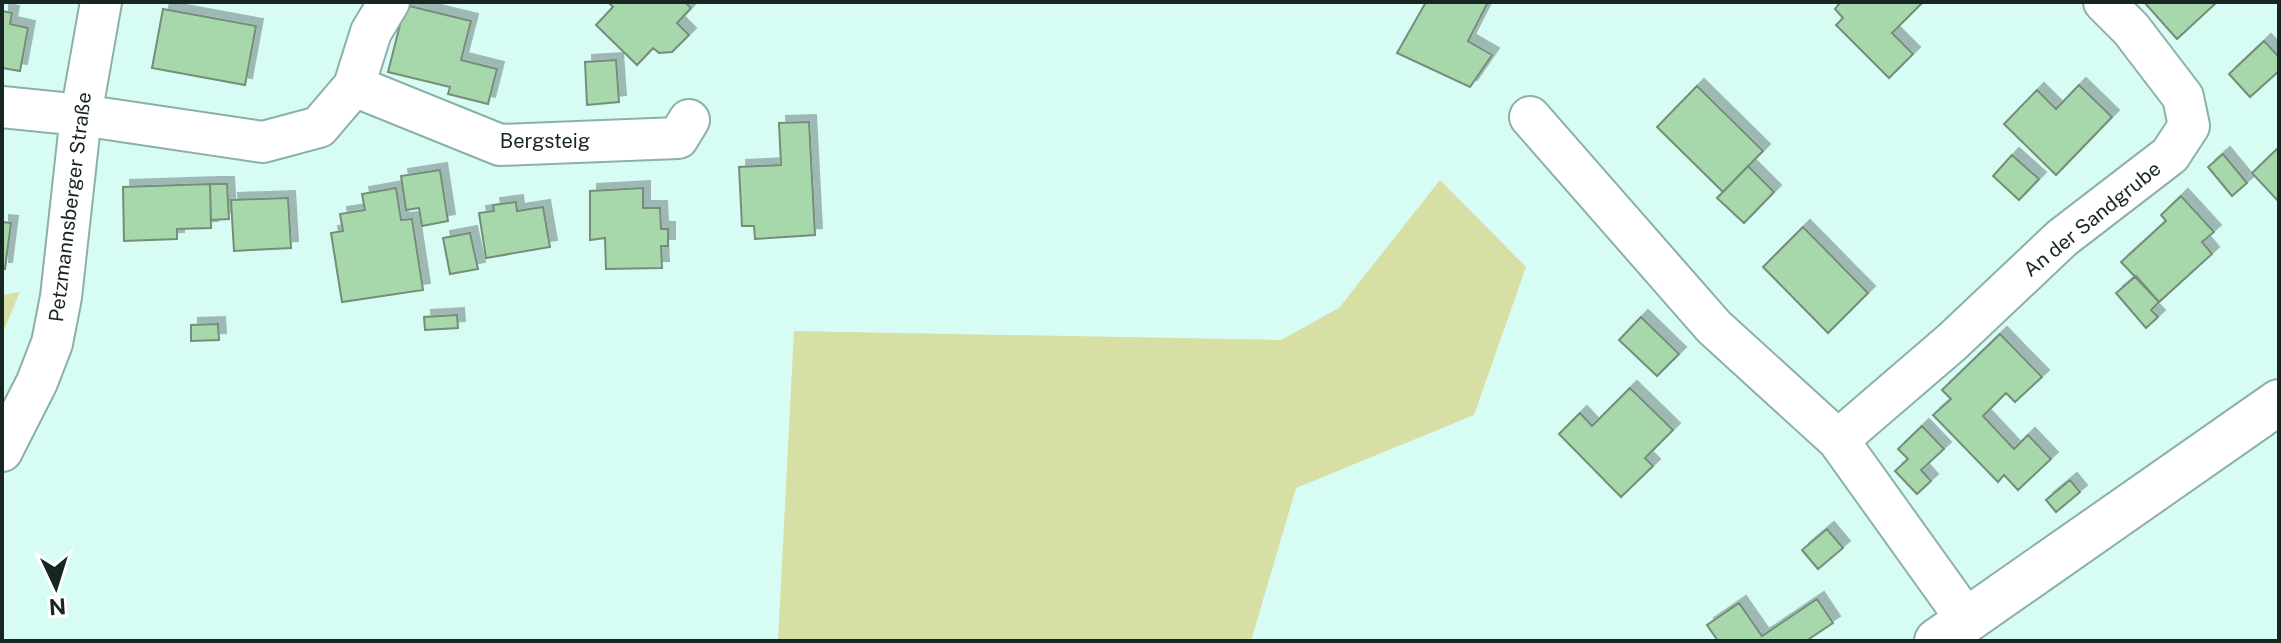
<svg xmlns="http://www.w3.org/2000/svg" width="2281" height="643" viewBox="0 0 2281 643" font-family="'Public Sans',sans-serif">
  <defs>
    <filter id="shadow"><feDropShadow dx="7" dy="-7" stdDeviation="0" flood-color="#0004"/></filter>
  </defs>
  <rect width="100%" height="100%" fill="#d7fcf4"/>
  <path fill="#d7dfa4" d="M1440 180 1526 267 1474 415 1296 488 1251 641H778L794 331 1281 340 1339 308Z
    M20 292 2 334V295Z"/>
  <path fill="#a6d8ac" stroke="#768d79" stroke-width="2" filter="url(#shadow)" d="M610 2H685L691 8 677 23 689 35 672 52 659 53 653 48 637 65 596 25 613 7 609 3Z
    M1426 2H1488L1468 41 1492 55 1470 87 1397 53Z
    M1837 2H1923L1892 33 1913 54 1889 78 1836 25 1843 18 1835 9 1839 4Z
    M2144 2H2217L2177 39Z
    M405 5 471 21 461 60 497 69 488 104 448 94 450 87 388 72Z
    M163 9 256 26 245 85 152 68Z
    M2 11 12 13 10 24 28 28 20 71 2 68Z
    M2264 41 2279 57V71L2250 97 2229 74Z
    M616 60 619 102 587 105 585 62Z
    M2079 85 2112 117 2056 175 2004 124 2037 90 2056 109Z
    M1697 86 1763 151 1723 192 1657 127Z
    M809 122 815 235 755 239 754 226H742L739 167 781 165 779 123Z
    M2279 147V202L2252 173Z
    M2223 154 2247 183 2232 196 2208 167Z
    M2012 155 2039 179 2019 200 1993 176Z
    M1748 166 1774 192 1744 223 1717 198Z
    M440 170 448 221 422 226 419 208 406 210 401 176Z
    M210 184H227L229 219 211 220Z
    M210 184 211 228 177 229V239L124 241 123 187Z
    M396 188 401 220 412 219 423 290 342 302 331 233 343 231 340 214 365 210 362 194Z
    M643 188V208H660L661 229H668V246H661L662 268 606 269 605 238 590 240V191Z
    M2181 196 2214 232 2202 242 2212 254 2159 302 2121 262 2166 221 2161 215Z
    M288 198 291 248 234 251 231 200Z
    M516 202 517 211 543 207 550 247 486 258 479 213 494 211 493 205Z
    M2 222 11 223 5 269H2Z
    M1803 227 1868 293 1828 333 1763 267Z
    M470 233 478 269 450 274 443 238Z
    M2136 276 2159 302 2151 310 2158 317 2146 328 2116 293Z
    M457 315 458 328 425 330 424 317Z
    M1641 317 1679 354 1657 376 1619 340Z
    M218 324 219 340 191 341V325Z
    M2000 334 2042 377 2015 402 2006 393 1983 416 2014 449 2028 435 2051 459 2018 490 2004 475 1998 482 1933 415 1951 399 1942 390Z
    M1630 388 1673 430 1645 458 1653 466 1621 497 1559 434 1580 413 1592 426Z
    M1922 426 1944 449 1921 470 1931 481 1917 494 1895 471 1908 459 1898 449Z
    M2070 480 2080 492 2056 512 2046 500Z
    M1827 529 1843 548 1818 569 1802 550Z
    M1817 599 1833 623 1806 641H1718L1707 625 1739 603 1762 636Z"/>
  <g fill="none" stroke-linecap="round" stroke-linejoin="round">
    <defs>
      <path id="street" d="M354 86 500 145 678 138 689 120
        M2 107 81 115 263 142 319 127 354 86 371 32 389 2
        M1530 117 1714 327 1838 440 1967 620
        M1838 440 1952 342 2062 238 2170 155 2189 126 2183 97 2131 29 2104 2
        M2 451 37 382 52 343 61 297 81 115 101 2"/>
      <path id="secondary" d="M1937 641 2279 402"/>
    </defs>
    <use href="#street" stroke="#8cb0a9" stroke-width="44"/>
    <use href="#secondary" stroke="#8cb0a9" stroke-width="48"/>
    <use href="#street" stroke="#fff" stroke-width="40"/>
    <use href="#secondary" stroke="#fff" stroke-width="44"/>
  </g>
  <g text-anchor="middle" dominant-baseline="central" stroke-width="6" stroke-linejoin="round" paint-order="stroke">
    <g font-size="20" fill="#182623" stroke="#fff">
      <text x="545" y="141">Bergsteig</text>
      <text transform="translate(70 207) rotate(-83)">Petzmannsberger Straße</text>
      <text transform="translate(2092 219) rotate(-39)">An der Sandgrube</text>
    </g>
  </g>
  <rect width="2281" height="643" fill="none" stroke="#182623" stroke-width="8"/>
  <g transform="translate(56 587) rotate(176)" stroke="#ffffff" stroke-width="6" paint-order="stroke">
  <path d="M0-6L14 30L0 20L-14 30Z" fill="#182623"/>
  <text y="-12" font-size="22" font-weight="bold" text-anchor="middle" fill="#182623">N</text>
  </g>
</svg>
